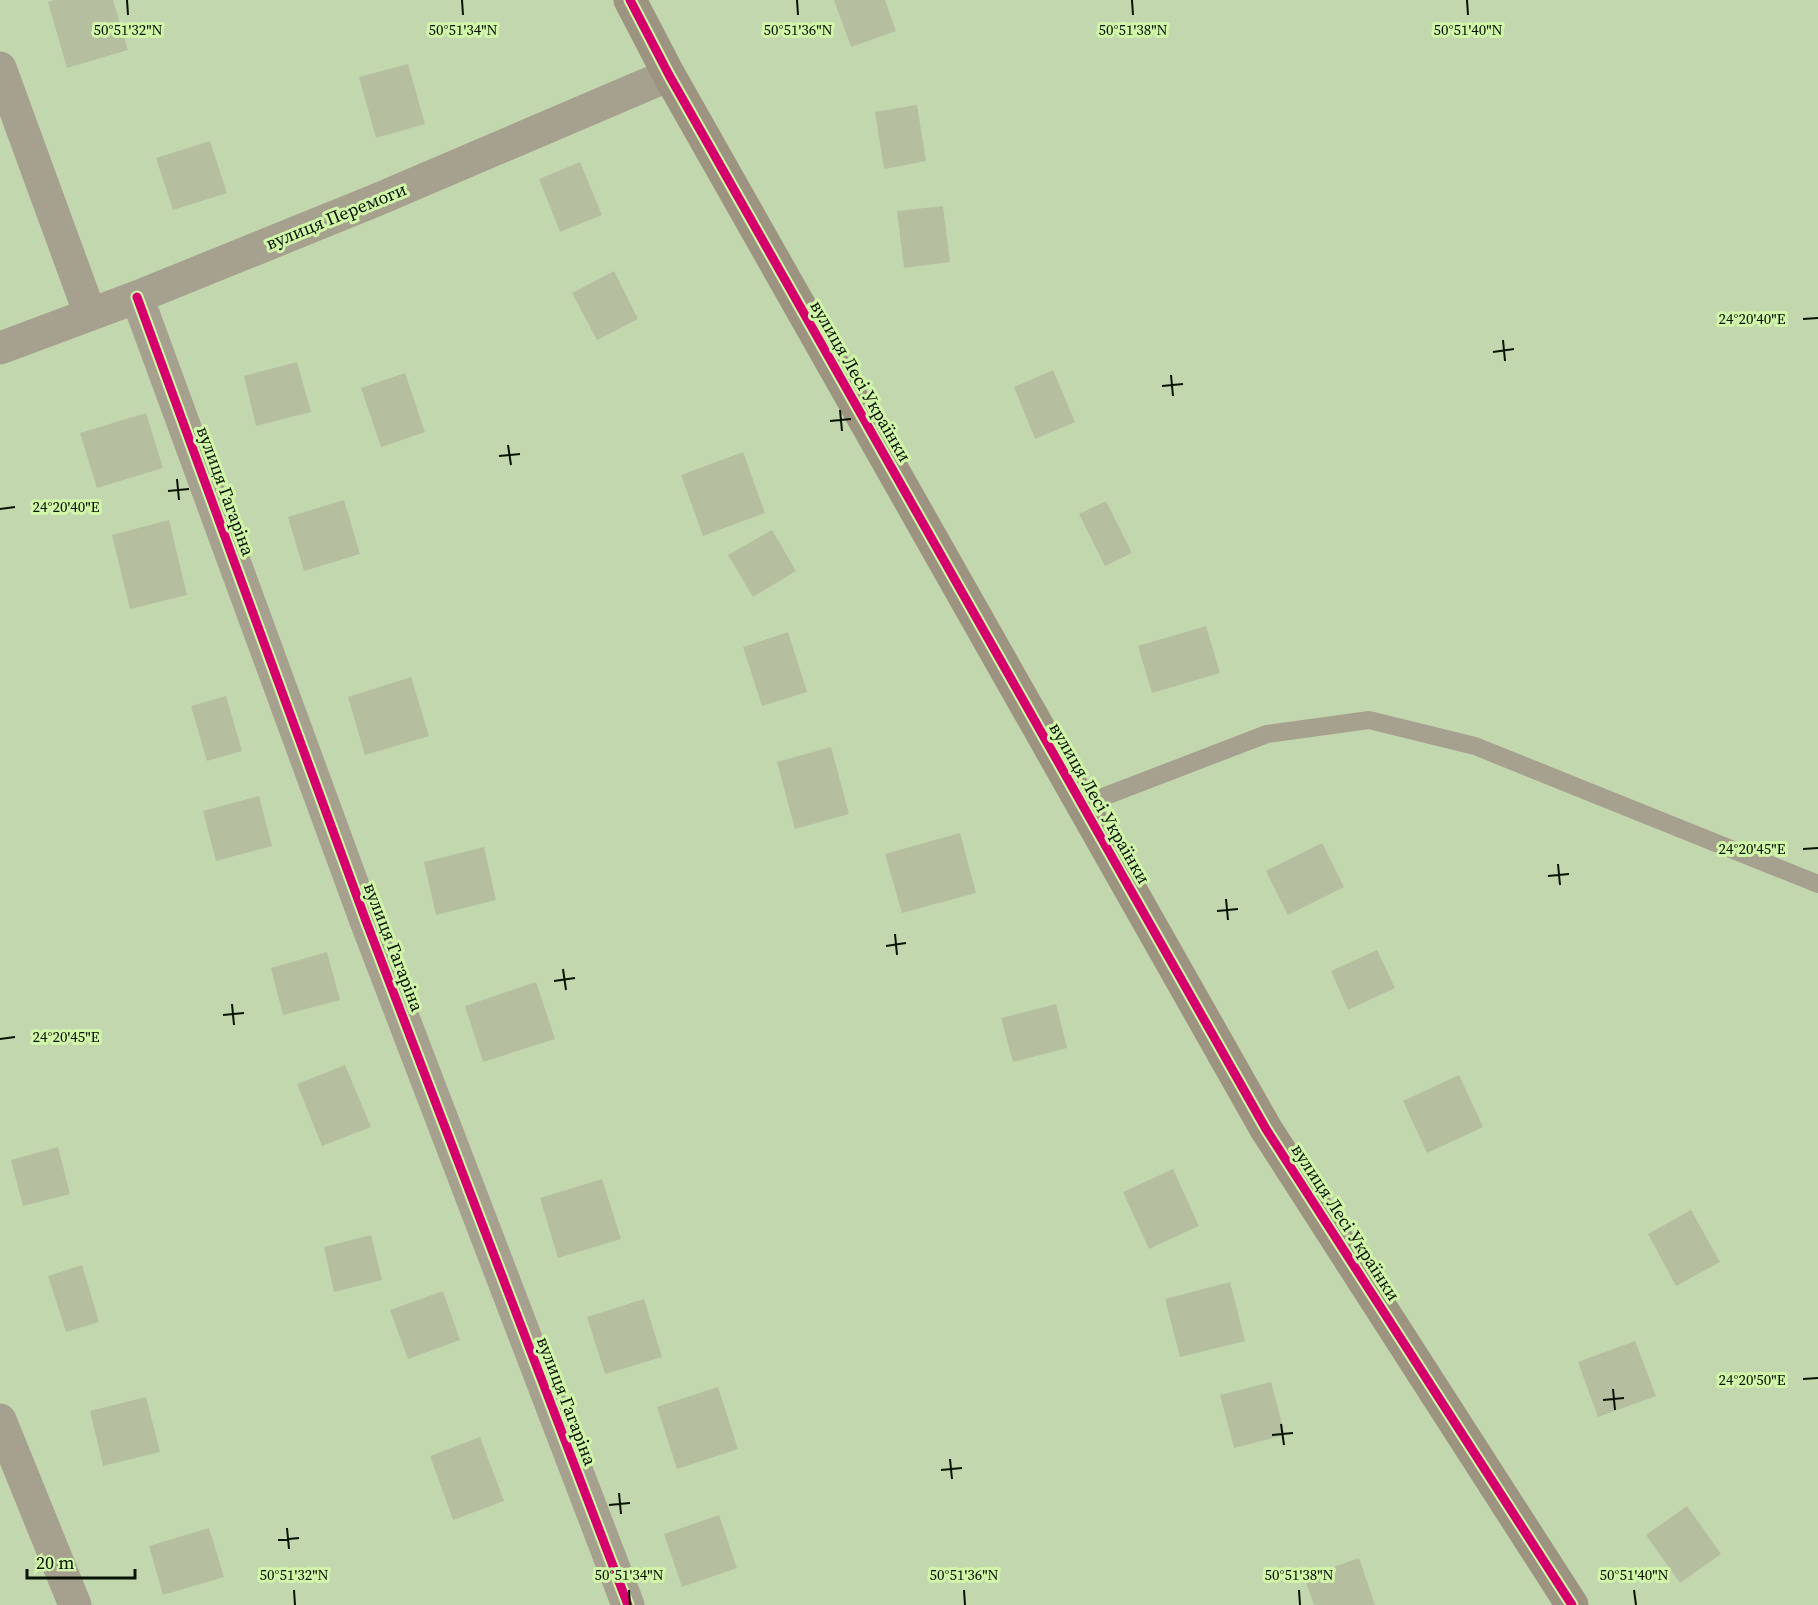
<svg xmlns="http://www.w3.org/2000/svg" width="1818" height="1605" viewBox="0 0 1818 1605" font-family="'Source Serif 4',serif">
  <rect width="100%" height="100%" fill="#c3d7ae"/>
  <path fill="#b5bfa0" d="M54 0H113L128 50 67 68 48 2Z
    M834 0H885L896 31 851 47Z
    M408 64 425 124 376 138 359 77Z
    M917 105 926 161 884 169 875 112Z
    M210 141 227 193 173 210 156 158Z
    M580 162 602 215 560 232 539 179Z
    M943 206 950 262 904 268 897 211Z
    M614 271 638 319 597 340 572 293Z
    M297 362 311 412 256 426 244 376Z
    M1053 370 1075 422 1035 439 1014 387Z
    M405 373 425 432 381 447 361 388Z
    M146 413 163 468 97 488 80 433Z
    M743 452 765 513 703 536 681 475Z
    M344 500 360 554 304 571 288 517Z
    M1106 501 1132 553 1105 566 1079 514Z
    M169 520 187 595 130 609 112 535Z
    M772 530 796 571 753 597 728 555Z
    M1206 626 1220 673 1152 693 1138 646Z
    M788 632 807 692 762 706 743 647Z
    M411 677 429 736 365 755 348 697Z
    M226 696 242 751 207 761 191 706Z
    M831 747 849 814 795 829 777 762Z
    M259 796 272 846 216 861 203 811Z
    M960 833 976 893 902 913 885 854Z
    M1322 843 1344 887 1288 915 1266 871Z
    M484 847 496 900 436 915 424 862Z
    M1377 950 1395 988 1348 1010 1331 971Z
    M327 952 340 1000 283 1015 271 968Z
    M536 982 555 1039 483 1062 465 1006Z
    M1056 1004 1067 1048 1013 1062 1001 1018Z
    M345 1065 371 1127 322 1146 297 1084Z
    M1459 1075 1483 1127 1427 1153 1403 1101Z
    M58 1147 70 1194 23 1206 11 1160Z
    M1173 1169 1199 1226 1149 1249 1123 1192Z
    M602 1179 621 1239 558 1258 540 1198Z
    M1691 1210 1720 1262 1676 1286 1648 1234Z
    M371 1235 382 1280 334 1292 324 1247Z
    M82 1265 99 1322 66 1332 48 1276Z
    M1230 1282 1245 1341 1180 1357 1165 1299Z
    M443 1291 460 1340 408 1359 390 1310Z
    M644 1299 662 1357 605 1374 587 1317Z
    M1635 1341 1656 1396 1598 1417 1578 1362Z
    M1271 1382 1285 1435 1234 1448 1220 1395Z
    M718 1387 738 1449 677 1469 657 1407Z
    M146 1397 160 1452 103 1466 90 1411Z
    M480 1437 504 1501 453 1520 430 1456Z
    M1687 1506 1721 1554 1680 1583 1646 1535Z
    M719 1515 737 1568 682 1587 664 1534Z
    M209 1528 224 1577 163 1595 149 1546Z
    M1359 1558 1375 1605H1314L1304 1577Z"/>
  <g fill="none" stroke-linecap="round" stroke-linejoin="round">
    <path stroke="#a6a08f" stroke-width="18" d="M1082 805 1267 734 1369 720 1475 746 1818 884"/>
    <path stroke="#a6a08f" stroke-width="33" d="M0 68 90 314
      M137 297 366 921 628 1605
      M0 348 137 297 374 201 669 75
      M0 1420 75 1605"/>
    <path stroke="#9c9380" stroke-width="33" d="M630 0 669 75 1266 1129 1572 1605"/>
    <defs>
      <path id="cycleway" d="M630 0 669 75 1266 1129 1572 1605
        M137 297 366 921 628 1605"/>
    </defs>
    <use href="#cycleway" stroke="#d1f5a9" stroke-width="13"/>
    <use href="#cycleway" stroke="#d6006c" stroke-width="9"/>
  </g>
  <path fill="none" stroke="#071300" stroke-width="2" d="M127 0 128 15M462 0 463 15M797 0 798 15M1132 0 1133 15M1467 0 1468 15M1803 319 1818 318M1503 340 1505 361M1493 352 1514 349M1171 375 1173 396M1162 386 1183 384M840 410 842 431M830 421 851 419M508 445 511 465M499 456 520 454M177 479 179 500M168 491 189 489M0 509 15 507M1803 849 1818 848M1558 864 1560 885M1548 876 1569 874M1226 899 1228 920M1217 911 1238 909M895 934 897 955M886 946 906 943M563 969 566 990M554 981 575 978M232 1004 234 1025M223 1015 244 1013M0 1039 15 1037M1803 1379 1818 1378M1613 1389 1615 1410M1603 1400 1624 1398M1281 1424 1284 1445M1272 1435 1293 1433M950 1459 952 1479M941 1470 962 1468M619 1493 621 1514M609 1505 630 1503M287 1528 289 1549M278 1540 299 1538M294 1590 295 1605M629 1590 630 1605M964 1590 965 1605M1299 1590 1300 1605M1634 1590 1636 1605"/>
  <g text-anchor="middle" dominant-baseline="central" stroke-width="6" stroke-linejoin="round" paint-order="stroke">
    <g font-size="18" fill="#071300" stroke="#d1f5a9">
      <text transform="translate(336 216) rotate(-22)">вулиця Перемоги</text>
      <text transform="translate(861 381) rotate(60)">вулиця Лесі Українки</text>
      <text transform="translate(226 491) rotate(70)">вулиця Гагаріна</text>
      <text transform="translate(1100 803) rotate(60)">вулиця Лесі Українки</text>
      <text transform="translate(394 947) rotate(69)">вулиця Гагаріна</text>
      <text transform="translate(1346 1222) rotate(57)">вулиця Лесі Українки</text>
      <text transform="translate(567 1401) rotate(69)">вулиця Гагаріна</text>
    </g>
  </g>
  <g font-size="15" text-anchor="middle" fill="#071300" stroke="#d1f5a9" stroke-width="6" stroke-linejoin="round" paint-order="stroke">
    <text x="128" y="35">50°51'32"N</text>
    <text x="463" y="35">50°51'34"N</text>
    <text x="798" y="35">50°51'36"N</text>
    <text x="1133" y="35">50°51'38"N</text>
    <text x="1468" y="35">50°51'40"N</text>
    <text x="1752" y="324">24°20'40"E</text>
    <text x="66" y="512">24°20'40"E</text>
    <text x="1752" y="854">24°20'45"E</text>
    <text x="66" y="1042">24°20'45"E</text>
    <text x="1752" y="1385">24°20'50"E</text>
    <text x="294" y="1580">50°51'32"N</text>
    <text x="629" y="1580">50°51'34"N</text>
    <text x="964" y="1580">50°51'36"N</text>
    <text x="1299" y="1580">50°51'38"N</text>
    <text x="1634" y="1580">50°51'40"N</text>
  </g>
  <path d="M27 1569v9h108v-9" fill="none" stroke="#071300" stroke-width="3"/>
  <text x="36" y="1569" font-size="18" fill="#071300" stroke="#d1f5a9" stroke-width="4.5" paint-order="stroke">20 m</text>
</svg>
